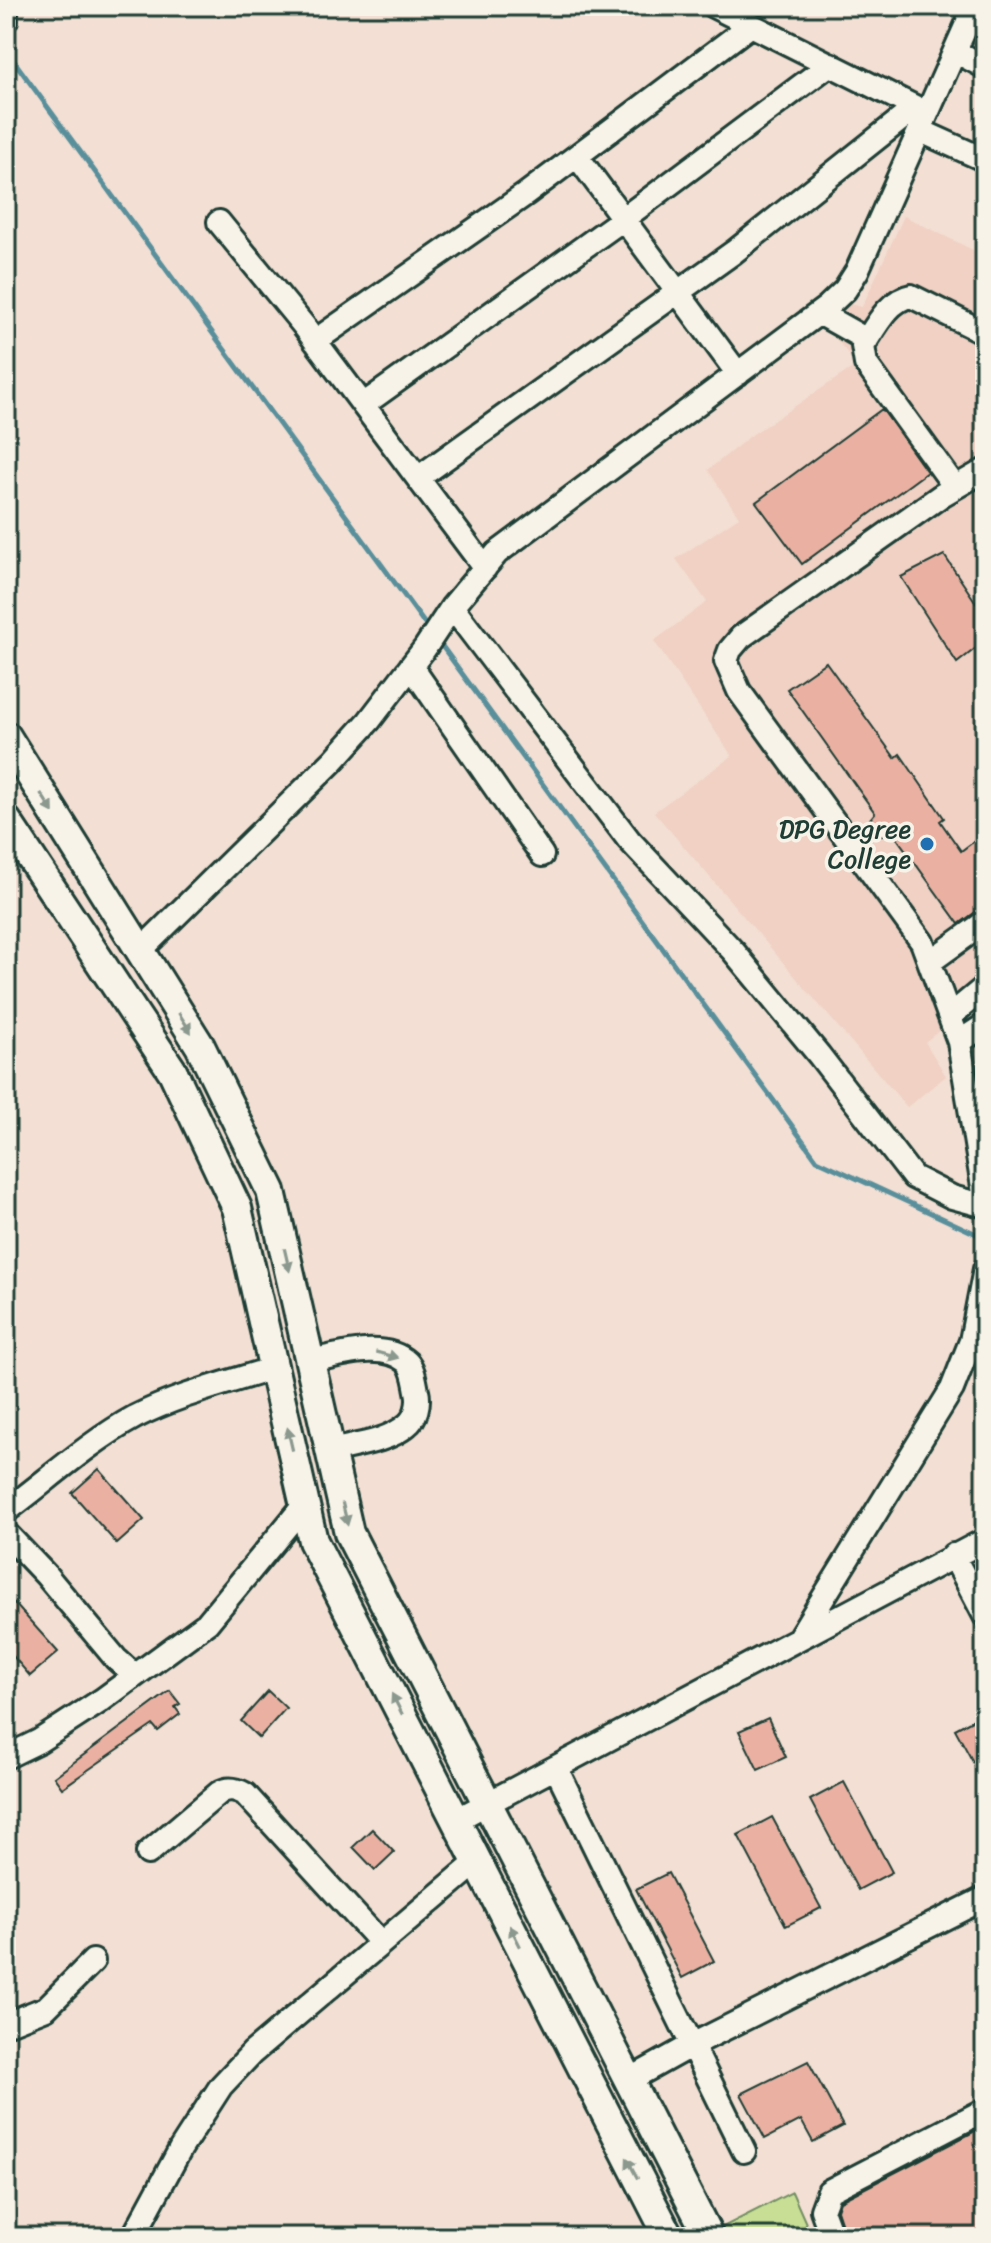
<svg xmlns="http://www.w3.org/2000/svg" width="991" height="2243" viewBox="0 0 991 2243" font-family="Sriracha,sans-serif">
  <rect width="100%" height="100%" fill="#f3dfd3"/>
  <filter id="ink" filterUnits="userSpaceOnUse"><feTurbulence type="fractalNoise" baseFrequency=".0125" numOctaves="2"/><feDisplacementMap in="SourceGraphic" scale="16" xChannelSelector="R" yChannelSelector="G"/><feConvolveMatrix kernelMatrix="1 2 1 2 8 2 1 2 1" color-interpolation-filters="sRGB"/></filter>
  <g filter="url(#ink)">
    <path fill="#f0d1c4" d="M904 216 985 256V994L925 1042 946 1076 907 1107 654 812 732 756 654 641 707 602 676 559 739 517 708 470 753 434 857 365 826 326 849 304 862 307Z"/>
    <path fill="#c7de94" stroke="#738e64" stroke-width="2" d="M792 2192 812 2237H726L721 2228Z"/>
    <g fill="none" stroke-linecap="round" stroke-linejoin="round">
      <path stroke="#588f9b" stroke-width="5" d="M6 50 430 631
        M439 642 817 1160 985 1238"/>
    </g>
    <path fill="#eab1a2" stroke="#1f3d34" stroke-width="2" d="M882 409 927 472 802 564 756 502Z
      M944 555 985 616V641L957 663 901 577Z
      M826 662 895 758 900 754 944 818 940 821 961 851 985 833V908L977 911 959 924 891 830 884 835H877L872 831 870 819 875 813 787 689Z
      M99 1469 144 1520 117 1544 72 1493Z
      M6 1594 58 1652 30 1676 6 1648Z
      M170 1691 180 1704 175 1707 180 1714 158 1731 153 1725 62 1788 54 1777Z
      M268 1691 286 1708 259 1738 241 1721Z
      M985 1713V1784L955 1729Z
      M768 1718 786 1757 758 1770 739 1731Z
      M844 1782 892 1872 858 1890 810 1800Z
      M772 1817 821 1908 786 1926 738 1835Z
      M372 1829 394 1852 375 1870 353 1847Z
      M668 1873 714 1961 682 1978 636 1889Z
      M808 2061 843 2126 813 2142 801 2120 765 2139 741 2094Z
      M985 2126V2230L971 2237H846L837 2210 840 2201Z"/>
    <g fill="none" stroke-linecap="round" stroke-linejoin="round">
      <defs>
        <path id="minor" d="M713 6 927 113
          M6 9V20
          M955 51 985 67
          M921 131 985 160
          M577 156 738 374
          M219 222 304 326 485 568
          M819 313 867 340
          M315 341 526 194 751 25
          M363 405 623 219 830 64
          M985 470 942 495 741 637 730 650 726 661 739 691 922 942 959 1042 985 1199
          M418 478 734 252 915 108
          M955 487 866 364 863 346C875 328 888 300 911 296L985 333
          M452 607 629 840 734 952 819 1055 913 1177 952 1197 985 1206
          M411 666 542 855
          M140 951 333 761 369 721 425 648 452 607 497 553 827 307 845 290 857 271 975 6
          M931 961 985 922
          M950 1016 985 987
          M959 1042 985 1025
          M310 1361C338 1356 383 1340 407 1362 414 1369 415 1382 417 1391 420 1403 416 1418 407 1425 388 1442 354 1445 330 1451
          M6 1511C48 1480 89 1442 135 1417 178 1395 227 1383 274 1368
          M6 1533 46 1575 116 1659 134 1675
          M953 1555 985 1616
          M798 1639 952 1389 971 1341 985 1269
          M6 1757 39 1741 102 1700 207 1623 305 1504
          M556 1768 744 2151
          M456 1820 985 1540
          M148 1853 219 1793C228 1787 236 1789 245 1794L381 1943
          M6 2024 46 2008 93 1961
          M629 2080 692 2045 985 1898
          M133 2237 181 2148 221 2086 252 2053 477 1862
          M832 2237 822 2210 829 2191 985 2110"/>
        <path id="major" d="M6 736 200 1046 271 1191 349 1533 709 2237
          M6 820 173 1072 237 1208 313 1541 669 2237"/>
      </defs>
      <use href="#minor" stroke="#1f3d34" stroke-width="28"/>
      <use href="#major" stroke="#1f3d34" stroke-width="34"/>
      <use href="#minor" stroke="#f7f3e8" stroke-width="22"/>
      <use href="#major" stroke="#f7f3e8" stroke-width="28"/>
    </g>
    <defs><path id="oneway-solid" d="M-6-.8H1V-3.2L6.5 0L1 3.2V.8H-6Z" transform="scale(2)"/></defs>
    <g fill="#8b988e">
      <use href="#oneway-solid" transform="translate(47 803) rotate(58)"/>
      <use href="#oneway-solid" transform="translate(185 1023) rotate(58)"/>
      <use href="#oneway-solid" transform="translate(287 1260) rotate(77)"/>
      <use href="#oneway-solid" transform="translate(387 1355) rotate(16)"/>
      <use href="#oneway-solid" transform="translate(290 1439) rotate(-103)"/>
      <use href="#oneway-solid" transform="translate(345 1514) rotate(77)"/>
      <use href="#oneway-solid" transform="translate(397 1704) rotate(-117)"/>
      <use href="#oneway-solid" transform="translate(515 1936) rotate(-117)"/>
      <use href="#oneway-solid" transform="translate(632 2168) rotate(-118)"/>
    </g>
  </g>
  <circle fill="#1f6fb2" stroke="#f7f3e8" stroke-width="3" cx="927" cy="844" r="8"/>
  <g text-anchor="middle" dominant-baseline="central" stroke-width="7" stroke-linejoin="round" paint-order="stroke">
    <g font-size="26" fill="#1f3d34" stroke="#f7f3e8" text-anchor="end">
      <text x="911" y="829">DPG Degree<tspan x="911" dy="30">College</tspan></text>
    </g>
  </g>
  <rect width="991" height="2243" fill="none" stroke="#f7f3e8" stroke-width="32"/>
  <rect x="16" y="16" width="959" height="2211" fill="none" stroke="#1f3d34" stroke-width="3" filter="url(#ink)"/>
</svg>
